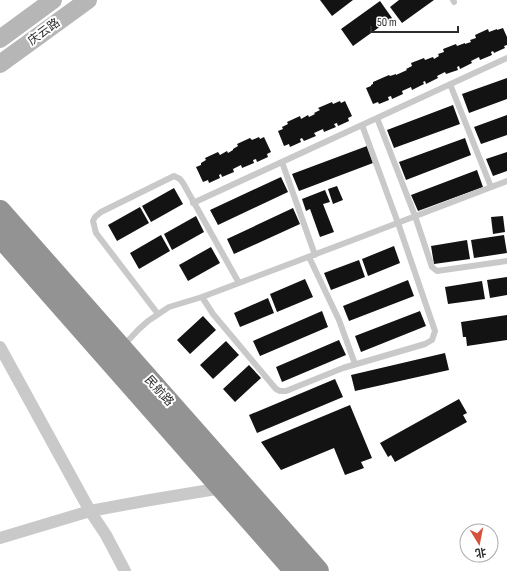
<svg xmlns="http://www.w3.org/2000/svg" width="507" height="571" viewBox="0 0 507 571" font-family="'Sofia Sans Condensed','Noto Sans SC',sans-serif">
  <rect width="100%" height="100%" fill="#fff"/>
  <path fill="#131313" d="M320 0H353L332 16Z
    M399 0H434L402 23 390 7Z
    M380 1 392 18 353 46 341 29Z
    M503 28 507 37V45L504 46 505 48 494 53 493 51 491 52 492 55 480 60 479 57 471 61 472 63 460 69 459 66 457 67 458 70 446 74 445 72 437 76 438 78 426 84 425 81 423 82 424 84 412 90 411 87 402 91 403 94 392 99 391 96 388 97 389 100 379 104 378 102 373 104 366 88 371 86V85L373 84V82L389 75 390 76 396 74V75L407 70 406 69 412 66 411 63 424 58 425 60 433 57 434 59 439 56 438 54 444 52 443 49 456 44 457 46 465 43V44L471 42 470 40 476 38 475 35 488 29 489 32 497 29V30Z
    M507 78V99L469 113 462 94Z
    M340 101 341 103 345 101 352 116 348 118 349 121 338 126 337 123 334 124 336 127 324 132 323 129 314 133 316 136 304 141 302 138 300 139 301 142 290 147 289 144 284 146 278 131 283 129 282 127 288 124 287 122 300 116 301 119 308 115 309 117 315 114 314 113 320 110 318 108 332 102 333 104Z
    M453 105 460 124 394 148 387 130Z
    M507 115V135L481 144 474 127Z
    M259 137 260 139 264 137 271 152 267 154 268 157 257 162 256 159 253 160 254 163 242 168 241 165 233 169 234 172 222 177 221 174 219 175 220 178 209 183 208 180 203 182 196 167 201 165V163L206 160 205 158 218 152 220 155 227 151 228 153 233 150V149L238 146 237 144 250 138 252 140Z
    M465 138 471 155 406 180 399 162Z
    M367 146 373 163 299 191 292 174Z
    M507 152V171L493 176 486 159Z
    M477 170 483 187 418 211 411 195Z
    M281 177 288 192 218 225 210 210Z
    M337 186 343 200 333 204 328 189Z
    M174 188 183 204 151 222 142 206Z
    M325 190 330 202 323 204 334 232 320 237 310 209 306 211 302 199Z
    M140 207 149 223 117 241 108 225Z
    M293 208 300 224 234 254 227 239Z
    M196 216 204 232 172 250 164 234Z
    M503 216 505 232 493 234 491 217Z
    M161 235 170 251 139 269 130 253Z
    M504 235 507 253 474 258 471 240Z
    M467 240 470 259 434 264 431 246Z
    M394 246 400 263 368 276 362 259Z
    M211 247 220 263 188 281 179 265Z
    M359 260 365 277 331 290 324 273Z
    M507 277V295L490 298 487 280Z
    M305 279 313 297 277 312 270 294Z
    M408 280 414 296 349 321 343 306Z
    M482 281 485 299 448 304 445 287Z
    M268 298 274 313 240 327 234 313Z
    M322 311 328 327 260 356 253 341Z
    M420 311 426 326 361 352 355 336Z
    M507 315V340L467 346 466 337H463L461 322Z
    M203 316 216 330 190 354 177 340Z
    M339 340 346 355 282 382 276 367Z
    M226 341 239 355 213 379 200 365Z
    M445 353 449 370 355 391 351 375Z
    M249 365 261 378 235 402 223 389Z
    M335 379 343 397 257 433 249 415Z
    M459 399 467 413 463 415 467 422 395 462 391 455 388 457 380 443Z
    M350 405 372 458 361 462 364 468 345 475 334 448 281 470 261 442Z"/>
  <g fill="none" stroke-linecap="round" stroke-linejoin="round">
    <path stroke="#c9c9c9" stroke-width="6" d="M453 0 454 2
      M450 84 491 187
      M377 118 415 216 432 267 437 271 507 261
      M282 162 315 255
      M193 203 507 58
      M309 257 339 320 355 364
      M202 297 213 314 276 389 280 391H286L343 368 425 344 432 340 435 331 398 223 362 125
      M158 314 96 233 93 221 95 217 101 212 174 176 180 179 183 183 239 283
      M124 345 138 330 148 321 169 307 202 297 353 240 507 181"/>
    <path stroke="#c9c9c9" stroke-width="12" d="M0 347 90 511 106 535 125 571
      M0 538 90 511 150 500 222 488"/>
    <path stroke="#b6b6b6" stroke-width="18" d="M0 39 53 0
      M0 64 88 0"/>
    <path stroke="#939393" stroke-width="22" d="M0 211 318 571
      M0 236 295 571"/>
  </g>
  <g text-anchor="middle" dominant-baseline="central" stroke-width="4" stroke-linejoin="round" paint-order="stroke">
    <g font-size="12" fill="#2c2c2c" stroke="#fff">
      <text transform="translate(44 32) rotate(-36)">庆云路</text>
      <text transform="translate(159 391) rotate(48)">民航路</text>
    </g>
  </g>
  <g transform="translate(479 543) rotate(170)"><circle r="19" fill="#ffffff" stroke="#ababab"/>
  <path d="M0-3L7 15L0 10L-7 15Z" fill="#d5523d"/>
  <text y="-6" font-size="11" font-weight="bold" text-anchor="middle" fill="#2c2c2c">北</text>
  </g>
  <path d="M371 26v6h87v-6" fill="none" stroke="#2c2c2c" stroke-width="2"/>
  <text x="377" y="26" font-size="12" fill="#2c2c2c" stroke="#ffffff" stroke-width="3" paint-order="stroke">50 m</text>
</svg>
